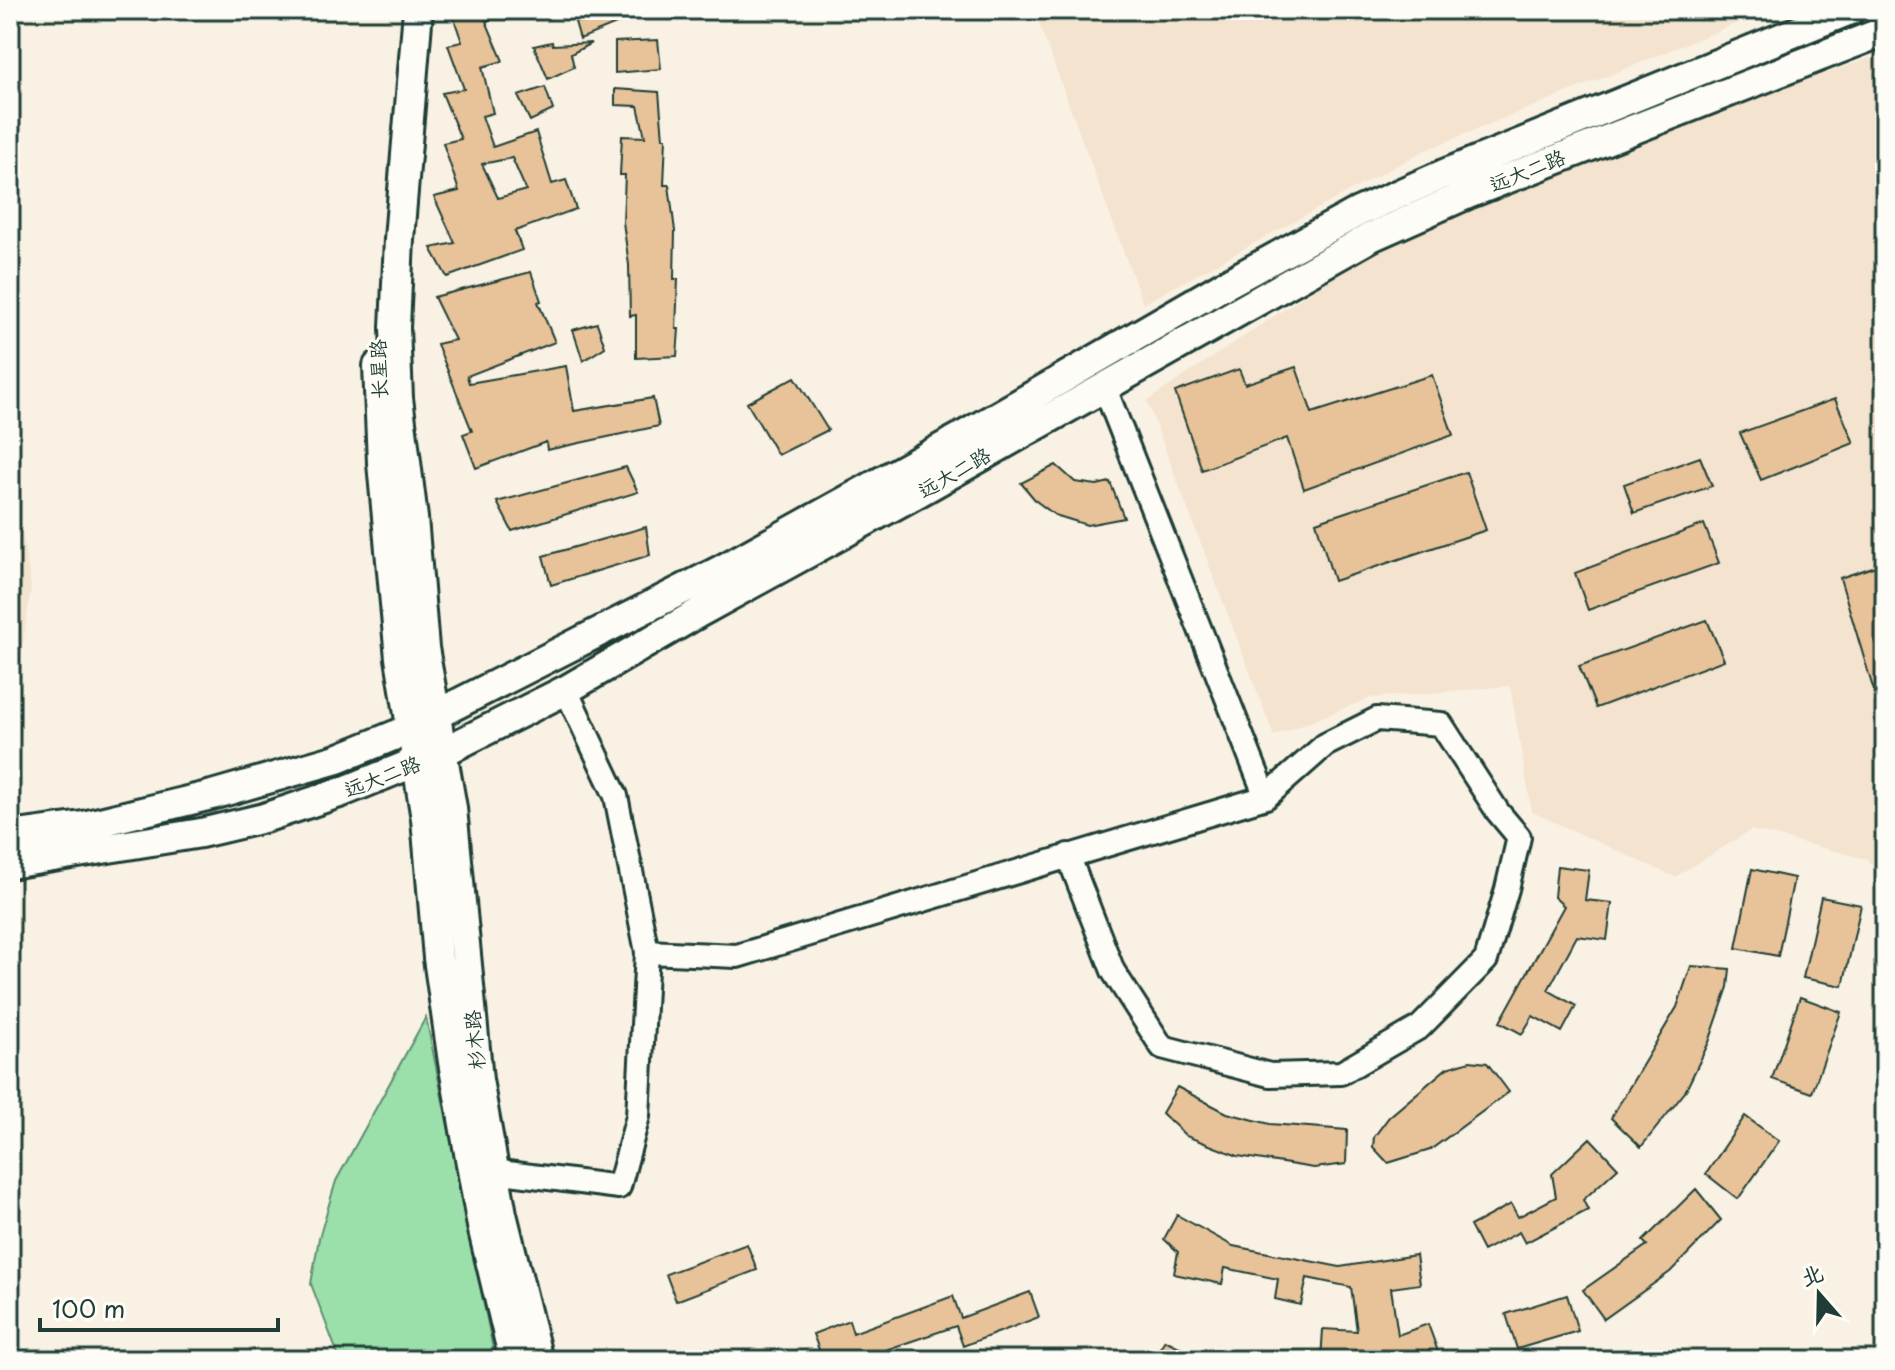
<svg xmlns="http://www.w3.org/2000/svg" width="1895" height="1370" viewBox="0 0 1895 1370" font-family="'Playpen Sans','LXGW WenKai TC',sans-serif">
  <rect width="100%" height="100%" fill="#f9f1e4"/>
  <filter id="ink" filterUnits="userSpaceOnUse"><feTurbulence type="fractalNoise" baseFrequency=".0125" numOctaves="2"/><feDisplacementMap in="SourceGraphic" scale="16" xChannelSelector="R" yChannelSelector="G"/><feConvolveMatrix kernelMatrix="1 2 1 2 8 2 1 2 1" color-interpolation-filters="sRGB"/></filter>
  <g filter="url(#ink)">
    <path fill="#f4e3ce" d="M1034 10H1769L1421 152 1143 304Z
      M1885 53V883L1867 859 1751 830 1675 877 1532 812 1510 686 1370 698 1274 736 1147 401 1441 205Z
      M10 459 31 587 19 671 10 780Z"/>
    <path fill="#9bdfab" stroke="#5d8e70" stroke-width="2" d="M426 1017 494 1354 492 1360H340L311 1284 319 1238 336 1181Z"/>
    <path fill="#e8c399" stroke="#1f3d34" stroke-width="2" fill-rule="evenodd" d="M451 10H511L512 13 486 21 503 61 482 67 493 113 482 116 493 147 536 132 552 184 566 180 576 209 515 231 522 250 447 277 431 248 455 243 434 197 459 191 443 143 461 139 442 93 464 89 448 45 462 42ZM512 158 526 190 498 198 482 164Z
      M586 10H650L580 39 573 15Z
      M658 40 661 69 615 73V42Z
      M552 42 553 45 591 43 571 54 574 67 548 79 534 46Z
      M545 87 553 110 530 121 518 96Z
      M615 89 659 92 663 138H666L664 185H669L675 231 674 279H678L676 329H679L677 356 636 358V315L630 316 629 265 623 222 625 175H620L622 136 645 137 638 106 615 105Z
      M531 272 541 301 538 302 555 342 467 376 469 383 566 366 574 411 653 398 659 426 547 450 546 442 476 468 463 434 472 431 437 344 455 340 434 297Z
      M597 323 605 347 583 361 573 330Z
      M1296 367 1312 413 1432 375 1453 435 1304 489 1287 438 1202 470 1175 392 1239 369 1245 384Z
      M795 377 828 430 778 455 747 403Z
      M1835 399 1854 443 1761 480 1740 433Z
      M1700 457 1712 486 1634 513 1624 484Z
      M1056 465 1075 482 1097 485 1110 482 1124 518 1087 525 1055 515 1036 501 1021 483Z
      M626 467 638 492 512 531 497 502Z
      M1466 472 1486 530 1334 581 1316 522Z
      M1704 524 1719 563 1588 610 1575 573Z
      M646 527 650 555 551 585 543 556Z
      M1885 563V718H1882L1840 578Z
      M1707 620 1724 660 1596 708 1579 666Z
      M1557 866 1589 870 1585 900 1612 903 1607 940 1577 936 1548 990 1576 1006 1562 1032 1533 1016 1522 1034 1500 1022 1564 906 1554 897Z
      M1752 869 1794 878 1778 956 1736 948Z
      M1821 897 1861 905 1843 986 1803 978Z
      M1691 966 1730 969 1728 987 1709 1042 1685 1092 1641 1147 1611 1118 1677 1007Z
      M1800 997 1841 1012 1812 1093 1772 1079Z
      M1470 1061 1487 1063 1509 1092 1430 1150 1388 1163 1373 1147 1374 1137 1389 1117 1447 1068Z
      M1177 1087 1227 1113 1270 1124 1347 1130 1346 1164 1314 1168 1238 1156 1186 1136 1162 1113Z
      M1745 1116 1779 1141 1738 1199 1706 1174Z
      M1590 1138 1618 1168 1583 1200 1588 1210 1525 1243 1519 1232 1483 1251 1470 1226 1511 1204 1518 1217 1556 1197 1552 1174Z
      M1696 1189 1721 1220 1670 1272 1604 1319 1583 1290 1647 1245 1643 1241Z
      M1177 1215 1233 1246 1340 1267 1416 1255 1420 1284 1391 1288 1398 1335 1428 1324 1441 1360H1321L1323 1329 1357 1331 1351 1287 1307 1278 1301 1305 1275 1299 1278 1279 1225 1268 1222 1284 1174 1274 1178 1252 1164 1239Z
      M747 1244 757 1270 676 1301 666 1274Z
      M1030 1292 1039 1317 963 1346 956 1326 856 1360H823L813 1334 849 1320 853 1333 953 1296 961 1318Z
      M1567 1295 1578 1331 1517 1349 1506 1314Z
      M1165 1340 1205 1360H1152Z"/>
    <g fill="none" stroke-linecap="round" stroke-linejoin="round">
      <defs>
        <path id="minor" d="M1104 386 1266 797
          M647 952 737 956 1266 797 1325 745 1377 719 1441 724 1498 812 1519 837 1507 889 1486 960 1420 1027 1341 1073 1270 1075 1162 1047 1113 971 1068 855
          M493 1171 619 1187 638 1116 647 952 616 796 566 690"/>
        <path id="major" d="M418 10 399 239 395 328 398 398 413 518 424 648 452 808 478 1080 502 1214 538 1360
          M378 366 382 463 400 658 426 819 438 958 453 1062 482 1226 514 1360
          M10 836 83 826 212 795 337 759 398 734 721 570 958 439 1219 288 1358 212 1444 174 1850 10
          M10 864 201 833 264 818 342 792 453 747 566 690 700 612 917 493 1371 237 1468 194 1885 31"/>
      </defs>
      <use href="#minor" stroke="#1f3d34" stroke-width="28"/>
      <use href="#major" stroke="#1f3d34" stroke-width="34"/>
      <use href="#minor" stroke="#fdfcf7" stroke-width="22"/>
      <use href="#major" stroke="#fdfcf7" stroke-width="28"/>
    </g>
  </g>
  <g text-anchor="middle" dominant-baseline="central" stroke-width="6" stroke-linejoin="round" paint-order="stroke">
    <g font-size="20" fill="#1f3d34" stroke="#fdfcf7">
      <text transform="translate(1527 170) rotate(-22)">远大二路</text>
      <text transform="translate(378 369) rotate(-92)">长星路</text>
      <text transform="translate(954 472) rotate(-30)">远大二路</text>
      <text transform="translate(382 776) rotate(-21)">远大二路</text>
      <text transform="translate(474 1040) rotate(-95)">杉木路</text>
    </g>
  </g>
  <rect width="1895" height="1370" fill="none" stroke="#fdfcf7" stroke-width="40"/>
  <rect x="20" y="20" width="1855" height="1330" fill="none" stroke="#1f3d34" stroke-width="3" filter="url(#ink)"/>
  <g transform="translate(1819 1294) rotate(340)" stroke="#fdfcf7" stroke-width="6" paint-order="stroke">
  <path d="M0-6L14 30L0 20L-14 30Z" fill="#1f3d34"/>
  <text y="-12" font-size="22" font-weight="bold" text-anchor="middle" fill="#1f3d34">北</text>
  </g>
  <path d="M40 1318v12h238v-12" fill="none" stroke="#1f3d34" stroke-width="4"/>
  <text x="52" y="1318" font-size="24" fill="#1f3d34" stroke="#fdfcf7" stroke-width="6" paint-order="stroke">100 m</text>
</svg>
